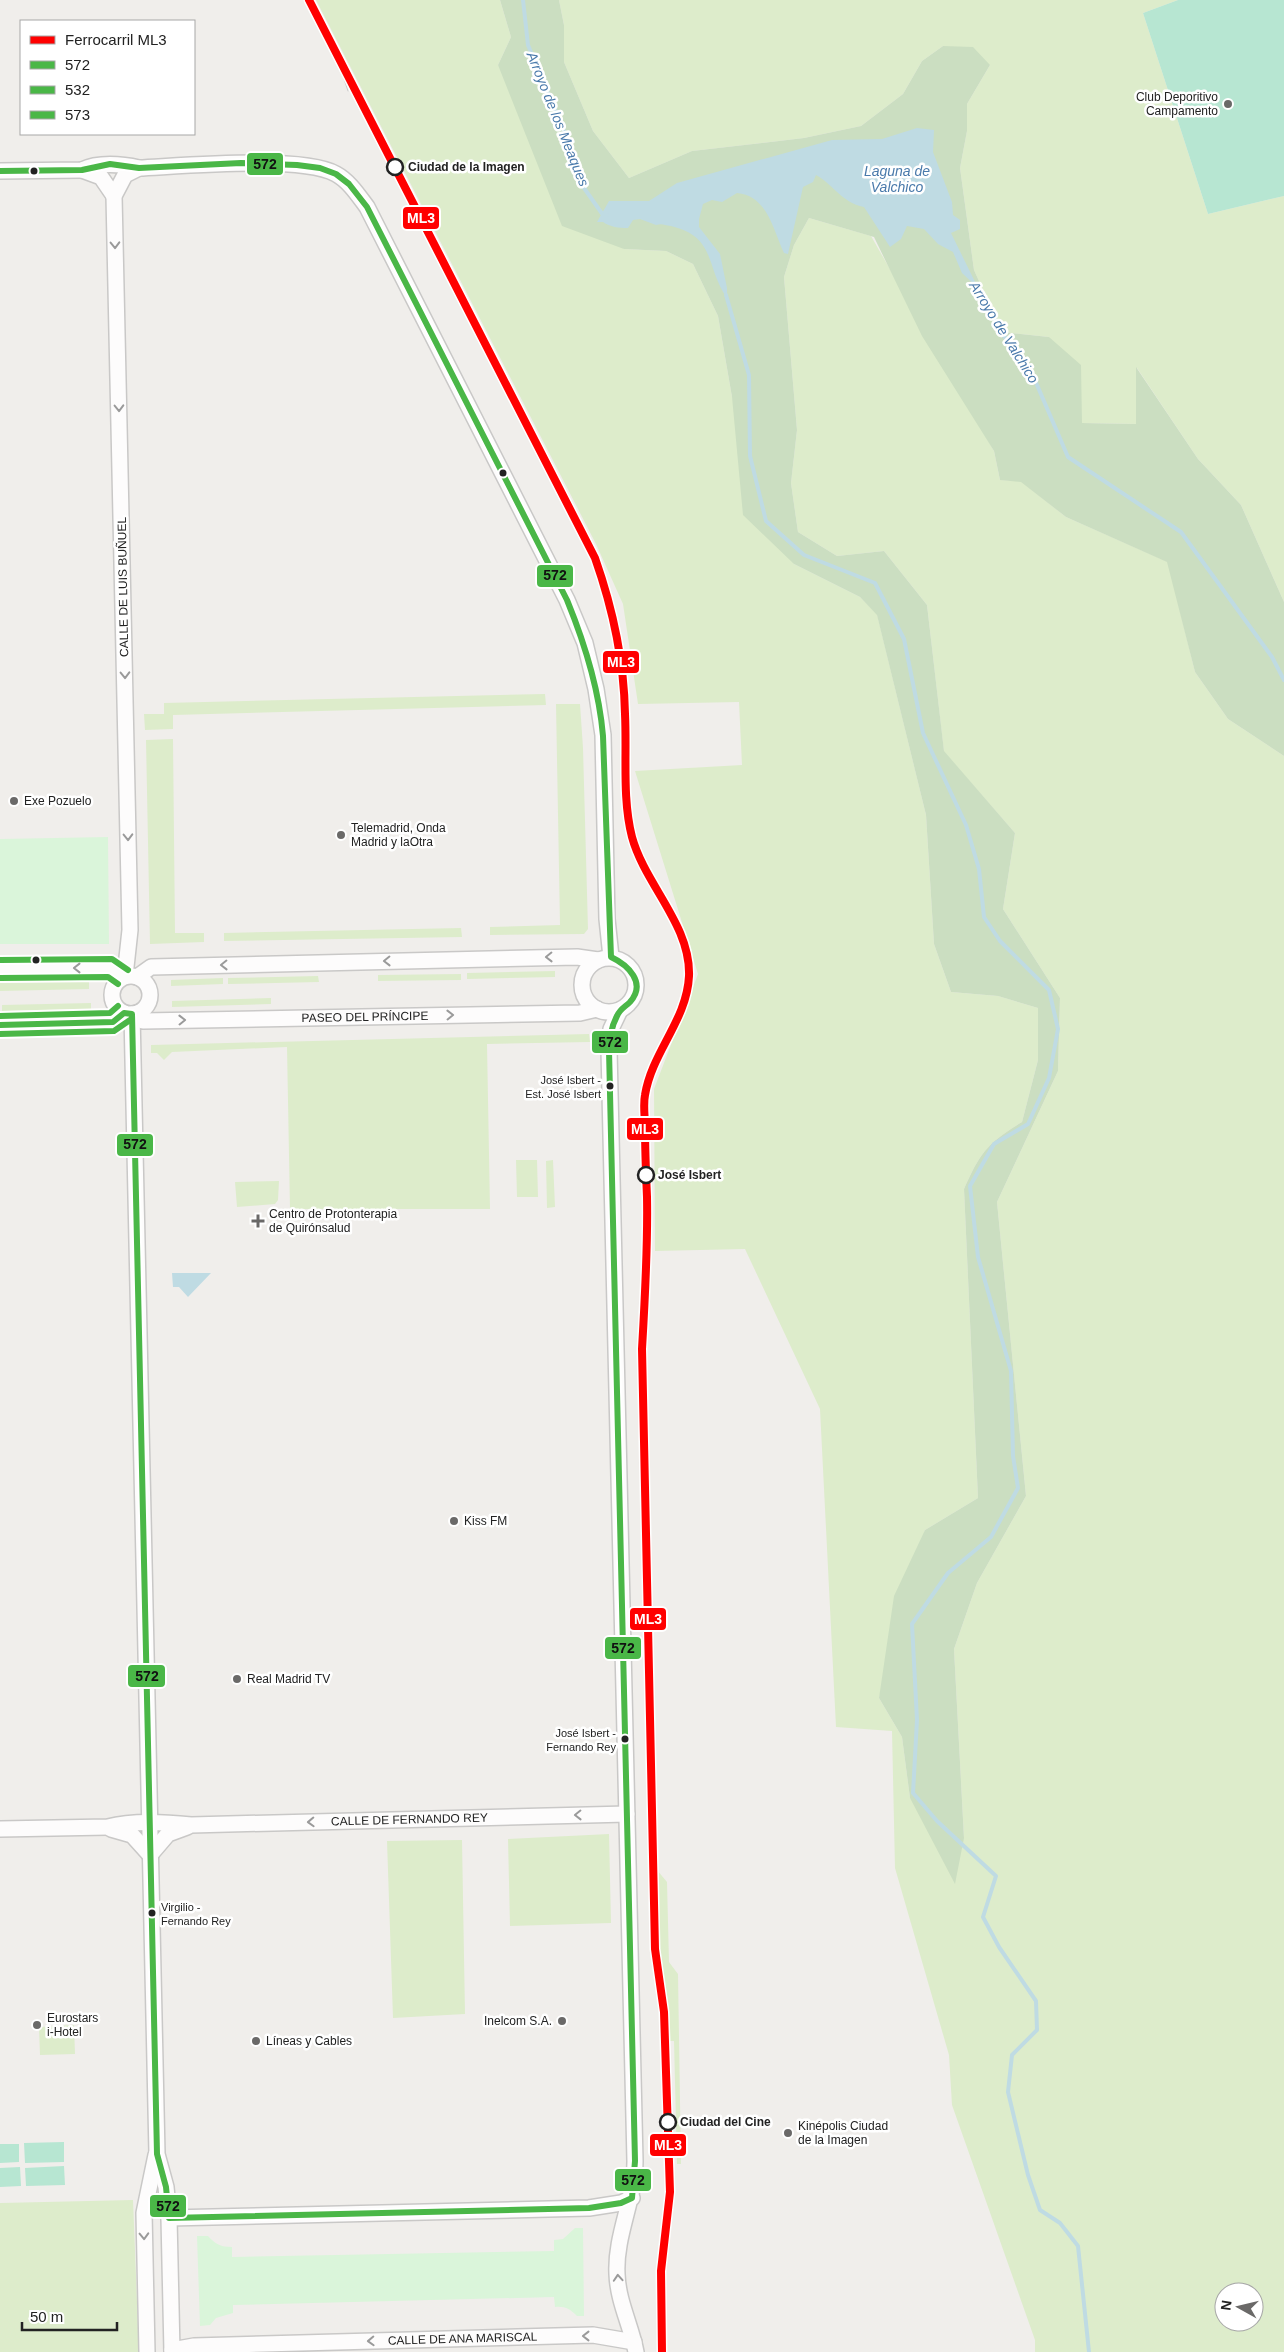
<svg xmlns="http://www.w3.org/2000/svg" width="1284" height="2352" viewBox="0 0 1284 2352" font-family="Helvetica,sans-serif">
  <rect width="100%" height="100%" fill="#f0eeeb"/>
  <path fill="#ddeccb" fill-rule="evenodd" d="M316 0H500L511 37 498 65 624 249 666 251 693 264 718 316 732 397 794 564 860 597 877 614 926 815 934 944 951 992 998 996 1038 1008V1060L1022 1122C987 1143 980 1153 964 1189L978 1498 925 1530 879 1698 902 1737 910 1798 964 1838 954 1649 977 1583 1026 1496 997 1202 1058 1071 1060 998 1003 909 1015 833 944 752 927 605 884 551 837 556 798 532 791 483 797 430 784 277 794 245 809 218 871 236 994 451 1000 480 1021 481 1066 517 1168 562 1195 672 1228 719 1284 756V2352H1035V2340L952 2105 949 2055 895 1868 892 1731 836 1727 820 1409 745 1249 655 1251 654 1089 698 974 635 771 742 765 739 702 638 704 623 604 596 544ZM1224 2292H1254V2322H1224Z
    M559 0H1178L1143 13 1208 214 1284 196V602L1241 505 1198 459 1137 368V424L1082 423 1049 337 1002 332 974 270 960 168 967 131V104L990 65 943 46 922 61 903 94 861 126 804 138 692 151 629 178 593 131 564 62V25Z
    M545 694 546 705 173 715V729L145 730 144 714H164V703Z
    M556 704H580L583 748 588 929 584 934 490 935V927L560 925Z
    M173 739 175 933H204V942L150 944 146 740Z
    M461 928 462 937 224 941V933Z
    M555 971V977L467 979V973Z
    M461 974V980L378 981V975Z
    M318 976 319 982 228 984V978Z
    M223 978V984L171 986V980Z
    M89 981V989L0 991V983Z
    M271 998V1004L172 1007V1001Z
    M91 1003V1009L2 1011V1005Z
    M589 1034 590 1042 487 1044 490 1209H290L287 1047 172 1052 164 1060 157 1053H151V1045Z
    M516 1160H537L538 1197H517Z
    M553 1160 555 1207 547 1208 546 1161Z
    M279 1181 278 1200 275 1204 237 1207 235 1182Z
    M609 1834 611 1923 510 1926 508 1839Z
    M462 1840 465 2014 393 2018 387 1841Z
    M657 1870 667 1882 669 1962 678 1974 681 2164H677L674 2041H670L669 2011 660 1960Z
    M74 2025 75 2054 40 2055 39 2027Z
    M133 2200 139 2352H0V2203Z"/>
  <path fill="#cbdec1" d="M500 0H559L564 25V62L593 131 629 178 692 151 804 138 861 126 903 94 922 61 943 46 973 47 990 65 967 104V131L960 168 974 270 1002 332 1049 337 1081 365 1082 423 1136 424V367L1198 459 1241 505 1284 602V756L1228 719 1195 672 1167 562 1066 517 1021 482 1000 480 994 451 922 336 874 237 809 218 794 245 784 277 797 430 791 483 798 532 837 556 884 551 927 605 944 751 1015 833 1003 909 1060 998 1058 1071 997 1202 1026 1496 977 1583 954 1649 964 1838 955 1884 910 1798 902 1737 879 1698 894 1596 925 1530 978 1498 964 1189C980 1153 987 1143 1022 1122L1038 1060V1008L998 996 951 992 934 944 926 815 877 615 860 597 794 564 743 515 732 397 718 316 693 264 666 251 624 249 562 226 498 65 511 37Z"/>
  <path fill="#daf5da" d="M108 837 109 944H0V839Z
    M575 2228H583L584 2316H577C570 2309 565 2306 555 2307L554 2297 233 2305V2313L216 2318 210 2325 200 2326 197 2236H208C215 2244 221 2247 232 2247V2257L554 2251V2240L563 2239Z"/>
  <path fill="#b7e6d2" d="M1178 0H1284V196L1208 214 1143 13Z
    M64 2142V2162L25 2163 24 2143Z
    M0 2144H19V2162L0 2163Z
    M64 2166 65 2185 26 2186 25 2168Z
    M20 2167 21 2186 0 2187V2168Z"/>
  <path fill="#bfdbe3" d="M917 128 934 130 933 152 952 202 953 215 960 220V229L951 233 978 288 962 273 953 252 938 244 924 229 907 226 901 239 890 247 864 207C841 202 835 186 816 175L813 182 803 187 788 254 784 253C773 230 768 196 737 193L722 202 712 200 703 204 699 219V227L720 254 727 288V298C705 267 717 237 671 226 664 225 662 223 656 225L640 219 633 220 628 228C619 228 610 227 603 222H597L609 201H649L677 183 832 140 882 139Z
    M172 1273H211L188 1297 179 1287H173Z"/>
  <g fill="none" stroke-linecap="round" stroke-linejoin="round">
    <path stroke="#bfdbe3" stroke-width="4" d="M523 0 528 45 577 162 584 188 603 215H607
      M976 285 1004 336 1034 378 1068 457 1181 532 1272 657 1284 680
      M726 295 749 375 750 456 766 521 804 555 875 583 904 639 923 733 966 825 979 869 984 917 1000 941 1049 990 1058 1029 1049 1078 1028 1124 994 1144 970 1186 978 1257 1011 1371 1013 1456 1018 1488 991 1537 948 1573 912 1624 917 1720 913 1793 937 1821 996 1876 983 1917 999 1947 1036 2001 1037 2030 1012 2055 1008 2092 1028 2175 1040 2210 1060 2223 1078 2246 1089 2352"/>
    <defs>
      <g id="street">
        <path d="M82 170 101 177 114 196"/>
        <path d="M0 171 82 170C98 162 122 164 139 168 182 166 302 155 336 174 349 181 358 195 367 207L567 600 585 643 596 689 603 735 607 919 611 957"/>
        <circle cx="609" cy="985" r="27"/>
        <path d="M0 969 111 968 123 977"/>
        <path d="M125 976 130 930 114 196 125 175 139 168"/>
        <circle cx="131" cy="995" r="19"/>
        <path d="M137 977 151 967 577 957 598 960"/>
        <path d="M620 1010 611 1029 609 1050 635 2161C635 2200 615 2235 617 2274 618 2302 631 2325 636 2352"/>
        <path id="s1" d="M137 1013 143 1021 580 1013 597 1009"/>
        <path d="M132 1014 157 2154 166 2187 169 2218 172 2352"/>
        <path d="M0 1025 113 1022 124 1013"/>
        <path id="s2" d="M0 1829 108 1827C133 1820 164 1822 191 1825L627 1814"/>
        <path d="M111 1829 132 1835 150 1855 168 1834 187 1827"/>
        <path d="M169 2218 589 2208 621 2203 632 2198"/>
        <path id="s3" d="M172 2350 194 2346 593 2335 634 2342"/>
        <path d="M147 2352 144 2213 156 2155"/>
      </g>
    </defs>
    <use href="#street" stroke="#c9c8c7" stroke-width="18"/>
    <use href="#street" stroke="#fdfcfc" stroke-width="15"/>
    <path stroke="#ccc" stroke-width="1" d="M334 49 348 91"/>
    <defs>
      <path id="bus-1" d="M0 171 82 170 110 164 139 168 241 163 297 165 320 168 336 174 349 184 367 207 567 600C585 644 599 688 603 736L611 957C628 965 647 983 630 1002 625 1007 620 1009 617 1016 611 1027 610 1038 609 1050L635 2161 632 2198 621 2203 589 2208 169 2218 166 2187 157 2154 132 1014 124 1013 113 1022 0 1025"/>
      <path id="bus-2" d="M0 978 108 977 118 984
        M0 1034 114 1031 130 1020"/>
      <path id="bus-3" d="M0 960 112 959 128 970
        M0 1016 110 1013 118 1006"/>
    </defs>
    <use href="#bus-1" stroke="#fff" stroke-width="10"/>
    <use href="#bus-2" stroke="#fff" stroke-width="10"/>
    <use href="#bus-3" stroke="#fff" stroke-width="10"/>
    <use href="#bus-1" stroke="#4ab747" stroke-width="6"/>
    <use href="#bus-2" stroke="#4ab747" stroke-width="6"/>
    <use href="#bus-3" stroke="#4ab747" stroke-width="6"/>
    <defs>
      <path id="rail-1" d="M309 0 595 558C613 609 624 660 625 714 627 755 622 798 632 837 645 885 691 925 689 976 687 1020 652 1052 645 1095 643 1105 645 1117 645 1127 645 1151 646 1174 647 1197 648 1248 645 1298 642 1349L655 1949 664 2012 670 2192 661 2271 662 2352"/>
    </defs>
    <use href="#rail-1" stroke="#fff" stroke-width="11"/>
    <use href="#rail-1" stroke="#f00" stroke-width="8"/>
  </g>
  <defs><path id="oneway-chevron" d="M-2-3.5L2.5 0L-2 3.5" fill="none" stroke-width="1.6" stroke-linecap="round" stroke-linejoin="round" transform="scale(1.25)"/></defs>
  <g stroke="#9a9a9a">
    <use href="#oneway-chevron" transform="translate(115 245) rotate(89)"/>
    <use href="#oneway-chevron" transform="translate(119 408) rotate(89)"/>
    <use href="#oneway-chevron" transform="translate(125 675) rotate(89)"/>
    <use href="#oneway-chevron" transform="translate(128 837) rotate(89)"/>
    <use href="#oneway-chevron" transform="translate(549 957) rotate(179)"/>
    <use href="#oneway-chevron" transform="translate(387 961) rotate(179)"/>
    <use href="#oneway-chevron" transform="translate(224 965) rotate(179)"/>
    <use href="#oneway-chevron" transform="translate(77 968) rotate(180)"/>
    <use href="#oneway-chevron" transform="translate(450 1015) rotate(-1)"/>
    <use href="#oneway-chevron" transform="translate(182 1020) rotate(-1)"/>
    <use href="#oneway-chevron" transform="translate(578 1815) rotate(179)"/>
    <use href="#oneway-chevron" transform="translate(311 1822) rotate(178)"/>
    <use href="#oneway-chevron" transform="translate(144 2236) rotate(88)"/>
    <use href="#oneway-chevron" transform="translate(618 2278) rotate(-94)"/>
    <use href="#oneway-chevron" transform="translate(586 2336) rotate(180)"/>
    <use href="#oneway-chevron" transform="translate(371 2341) rotate(178)"/>
  </g>
  <g fill="#6a6968" stroke="#fff" stroke-width="2">
    <circle cx="1228" cy="104" r="5"/>
    <circle cx="14" cy="801" r="5"/>
    <circle cx="341" cy="835" r="5"/>
    <path d="M255.5 1213.5h5v5h5v5h-5v5h-5v-5h-5v-5h5z"/>
    <circle cx="454" cy="1521" r="5"/>
    <circle cx="237" cy="1679" r="5"/>
    <circle cx="562" cy="2021" r="5"/>
    <circle cx="37" cy="2025" r="5"/>
    <circle cx="256" cy="2041" r="5"/>
    <circle cx="788" cy="2133" r="5"/>
  </g>
  <g fill="#fff" stroke="#222" stroke-width="2.5">
    <circle cx="395" cy="167" r="8"/>
    <circle cx="646" cy="1175" r="8"/>
    <circle cx="668" cy="2122" r="8"/>
  </g>
  <g fill="#222" stroke="#fff" stroke-width="2">
    <circle cx="34" cy="171" r="4.5"/>
    <circle cx="503" cy="473" r="4.5"/>
    <circle cx="36" cy="960" r="4.5"/>
    <circle cx="610" cy="1086" r="4.5"/>
    <circle cx="625" cy="1739" r="4.5"/>
    <circle cx="152" cy="1913" r="4.5"/>
  </g>
  <g text-anchor="middle" dominant-baseline="central" stroke-width="5" stroke-linejoin="round" paint-order="stroke">
    <g font-size="11" fill="#222" stroke="#fff" text-anchor="end">
      <text x="601" y="1080">José Isbert -<tspan x="601" dy="14">Est. José Isbert</tspan></text>
      <text x="616" y="1733">José Isbert -<tspan x="616" dy="14">Fernando Rey</tspan></text>
      <text x="161" y="1907" text-anchor="start">Virgilio -<tspan x="161" dy="14">Fernando Rey</tspan></text>
    </g>
    <g font-size="12" fill="#222" stroke="#fff" text-anchor="start">
      <text x="1218" y="97" text-anchor="end">Club Deporitivo<tspan x="1218" dy="14">Campamento</tspan></text>
      <text x="24" y="801">Exe Pozuelo</text>
      <text x="351" y="828">Telemadrid, Onda<tspan x="351" dy="14">Madrid y laOtra</tspan></text>
      <text x="269" y="1214">Centro de Protonterapia<tspan x="269" dy="14">de Quirónsalud</tspan></text>
      <text x="464" y="1521">Kiss FM</text>
      <text x="247" y="1679">Real Madrid TV</text>
      <text x="47" y="2018">Eurostars<tspan x="47" dy="14">i-Hotel</tspan></text>
      <text x="552" y="2021" text-anchor="end">Inelcom S.A.</text>
      <text x="266" y="2041">Líneas y Cables</text>
      <text x="798" y="2126">Kinépolis Ciudad<tspan x="798" dy="14">de la Imagen</tspan></text>
    </g>
    <g font-size="12" font-weight="bold" fill="#222" stroke="#fff" text-anchor="start">
      <text x="408" y="167">Ciudad de la Imagen</text>
      <text x="658" y="1175">José Isbert</text>
      <text x="680" y="2122">Ciudad del Cine</text>
    </g>
    <g font-size="12" fill="#222" stroke="#fff">
      <text transform="translate(123 587) rotate(-91)">CALLE DE LUIS BUÑUEL</text>
      <text stroke="none"><textPath href="#s1" startOffset="232">PASEO DEL PRÍNCIPE</textPath></text>
      <text stroke="none"><textPath href="#s2" startOffset="410">CALLE DE FERNANDO REY</textPath></text>
      <text stroke="none"><textPath href="#s3" startOffset="291">CALLE DE ANA MARISCAL</textPath></text>
    </g>
    <g font-size="14" font-style="italic" fill="#4a7aab" stroke="#fff">
      <text transform="translate(558 119) rotate(68)">Arroyo de los Meaques</text>
      <text x="897" y="171">Laguna de<tspan x="897" dy="16">Valchico</tspan></text>
      <text transform="translate(1004 332) rotate(58)">Arroyo de Valchico</text>
    </g>
  </g>
  <g stroke="#fff" stroke-width="2">
    <rect x="246" y="152" width="38" height="24" rx="5" fill="#4ab747"/>
    <rect x="402" y="206" width="38" height="24" rx="5" fill="#f00"/>
    <rect x="536" y="564" width="38" height="24" rx="5" fill="#4ab747"/>
    <rect x="602" y="650" width="38" height="24" rx="5" fill="#f00"/>
    <rect x="591" y="1030" width="38" height="24" rx="5" fill="#4ab747"/>
    <rect x="626" y="1117" width="38" height="24" rx="5" fill="#f00"/>
    <rect x="116" y="1133" width="38" height="24" rx="5" fill="#4ab747"/>
    <rect x="629" y="1607" width="38" height="24" rx="5" fill="#f00"/>
    <rect x="604" y="1636" width="38" height="24" rx="5" fill="#4ab747"/>
    <rect x="127" y="1664" width="39" height="24" rx="5" fill="#4ab747"/>
    <rect x="649" y="2133" width="38" height="24" rx="5" fill="#f00"/>
    <rect x="614" y="2168" width="38" height="24" rx="5" fill="#4ab747"/>
    <rect x="149" y="2194" width="38" height="24" rx="5" fill="#4ab747"/>
  </g>
  <g font-size="14" text-anchor="middle" font-weight="bold" fill="#fff">
    <text x="421" y="223">ML3</text>
    <text x="621" y="667">ML3</text>
    <text x="645" y="1134">ML3</text>
    <text x="648" y="1624">ML3</text>
    <text x="668" y="2150">ML3</text>
  </g>
  <g font-size="14" text-anchor="middle" font-weight="bold" fill="#111">
    <text x="265" y="169">572</text>
    <text x="555" y="580">572</text>
    <text x="610" y="1047">572</text>
    <text x="135" y="1149">572</text>
    <text x="623" y="1653">572</text>
    <text x="147" y="1681">572</text>
    <text x="633" y="2185">572</text>
    <text x="168" y="2211">572</text>
  </g>
  <rect x="20" y="20" width="175" height="115" fill="#ffffff" stroke="#a7a7a7"/>
  <rect x="30" y="36" width="25" height="8" fill="#ff0000" stroke="#a7a7a7"/>
  <text x="65" y="45" font-size="15" fill="#222222">Ferrocarril ML3</text>
  <rect x="30" y="61" width="25" height="8" fill="#4ab747" stroke="#a7a7a7"/>
  <text x="65" y="70" font-size="15" fill="#222222">572</text>
  <rect x="30" y="86" width="25" height="8" fill="#4ab747" stroke="#a7a7a7"/>
  <text x="65" y="95" font-size="15" fill="#222222">532</text>
  <rect x="30" y="111" width="25" height="8" fill="#4ab747" stroke="#a7a7a7"/>
  <text x="65" y="120" font-size="15" fill="#222222">573</text>
  <g transform="translate(1239 2307) rotate(278)"><circle r="24" fill="#ffffff" stroke="#a7a7a7"/>
  <path d="M0-4L9 19L0 12L-9 19Z" fill="#6a6968"/>
  <text y="-8" font-size="14" font-weight="bold" text-anchor="middle" fill="#222222">N</text>
  </g>
  <path d="M22 2322v8h95v-8" fill="none" stroke="#222222" stroke-width="2.5"/>
  <text x="30" y="2322" font-size="15" fill="#222222" stroke="#ffffff" stroke-width="4" paint-order="stroke">50 m</text>
</svg>
